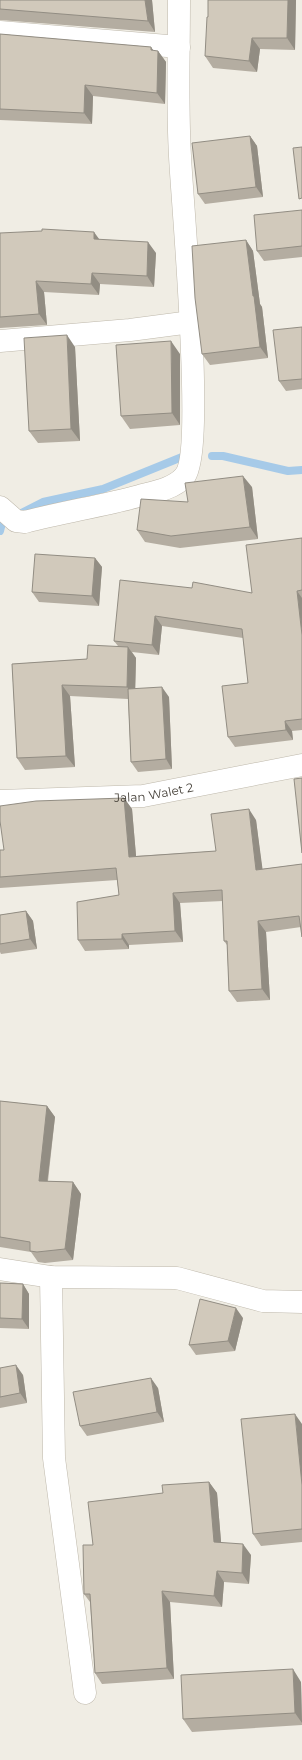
<svg xmlns="http://www.w3.org/2000/svg" width="302" height="1760" viewBox="0 0 302 1760" font-family="Montserrat,sans-serif">
  <rect width="100%" height="100%" fill="#f0ede4"/>
  <g fill="none" stroke-linecap="round" stroke-linejoin="round">
    <path stroke="#a6cae8" stroke-width="8" d="M212 456H223L288 471 302 470
      M0 531 2 523 43 502 103 489 182 457"/>
    <defs>
      <g id="street">
        <path d="M0 32 179 47"/>
        <path d="M0 341 130 330 191 322"/>
        <path d="M0 507 16 521 25 522C63 512 102 506 139 496 154 492 173 489 184 477 206 453 182 202 180 156 177 104 179 52 179 0"/>
        <path id="s1" d="M0 801 143 796 302 765"/>
        <path d="M0 1269 51 1277 177 1278 263 1301 302 1302"/>
        <path d="M51 1277 54 1458 85 1693"/>
      </g>
    </defs>
    <use href="#street" stroke="#beb8ab" stroke-width="23"/>
    <use href="#street" stroke="#fff" stroke-width="22"/>
  </g>
  <path fill="#b4ada1" d="M0 0H152L155 32 0 20Z
    M296 0 295 50 260 49 257 72 213 68 205 56Z
    M0 34 151 47 153 51H158L166 62 165 104 93 96 92 124 0 120Z
    M250 136 257 146 263 197 205 204 198 194Z
    M302 210V257L264 261 257 251Z
    M0 233 99 240 156 253 154 287 100 284 99 295 44 292 47 325 0 328Z
    M246 240 253 251 260 304 262 307 268 358 210 365 202 354Z
    M302 327V389L286 391 279 381Z
    M75 347 80 441 38 443 29 431Z
    M180 354V425L130 429 121 416Z
    M252 487 258 539 180 548 145 542 137 530 188 502Z
    M302 538V730L292 731 293 740 235 747 228 737 248 683 243 638 162 626 159 655 132 652 136 658 135 689 169 697 172 769 138 772 131 762 128 699 70 696 75 767 25 770 17 758 12 664 87 659 118 646 114 641 192 588 252 593Z
    M95 558 102 567 99 606 39 602 32 592Z
    M124 798 132 809 136 856 216 851 256 820 262 869 302 864 301 927 266 932 270 1000 237 1002 229 991 227 945 224 941 223 901 180 903 183 942 129 945V949L85 951 78 940 119 895 117 880 0 888V850H4Z
    M26 911 33 921 37 949 1 954 0 952V915Z
    M0 1101 47 1106 55 1117 48 1181 73 1182 81 1194 73 1260 45 1263 38 1262 31 1252 0 1247Z
    M0 1283 23 1284 29 1294V1329L0 1328Z
    M243 1318 235 1351 196 1355 189 1345Z
    M0 1368 23 1375 27 1403 0 1408Z
    M158 1388 164 1422 87 1436 80 1426Z
    M302 1424V1542L261 1546 253 1534Z
    M209 1482 217 1493 221 1542 251 1555 249 1584 224 1582 222 1607 170 1602 174 1679 102 1684 95 1673 90 1602 84 1594 93 1545 163 1493Z
    M301 1682 302 1725 192 1732 183 1719Z"/>
  <path fill="#928d83" d="M145 0H152L155 32 148 21Z
    M288 0H296L295 50 287 38Z
    M252 38 260 49 257 72 249 61Z
    M151 47 158 57V51L166 62 165 104 157 93Z
    M85 85 93 96 92 124 84 113Z
    M250 136 257 146 263 197 256 187Z
    M94 232 102 243 94 239Z
    M246 240 253 251 260 304 262 307 268 358 260 347 253 296Z
    M148 242 156 253 154 287 147 276Z
    M92 273 100 284 99 295 91 284Z
    M36 281 44 292 47 325 39 314Z
    M67 335 75 347 80 441 71 429Z
    M171 341 180 354V425L172 413Z
    M243 476 252 487 258 539 250 527Z
    M95 558 102 567 99 606 92 596Z
    M297 591 302 598V635Z
    M155 616 162 626 159 655 152 645Z
    M128 647 136 658 135 699 127 687Z
    M62 685 70 696 75 767 66 756Z
    M162 687 169 697 172 769 166 759Z
    M285 721 292 731 293 740 286 730Z
    M124 798 132 809 137 867 129 857Z
    M249 809 256 820 264 880 256 870Z
    M173 893 180 903 183 942 175 931Z
    M26 911 33 921 37 949 30 939Z
    M258 921 266 932 270 1000 262 989Z
    M122 934 129 945V949L122 939Z
    M47 1106 55 1117 46 1192 39 1181Z
    M73 1182 81 1194 73 1260 65 1249Z
    M23 1284 29 1294V1329L22 1319Z
    M236 1308 243 1318 235 1351 228 1341Z
    M16 1365 23 1375 27 1403 20 1393Z
    M151 1378 158 1388 164 1422 157 1412Z
    M295 1414 302 1424V1485Z
    M209 1482 217 1493 222 1553 214 1542Z
    M243 1544 251 1555 249 1584 242 1573Z
    M217 1571 224 1582 222 1607 214 1596Z
    M162 1591 170 1602 174 1679 167 1668Z
    M293 1669 301 1682 302 1723 295 1713Z"/>
  <path fill="#d1c9bb" stroke="#928d83" d="M0 0H145L148 21 0 9Z
    M208 0H288L287 38H252L249 61 205 56 207 17H208Z
    M0 34 151 47V50L158 51 157 93 85 85 84 113 0 109Z
    M250 136 256 187 198 194 192 143Z
    M302 147V198L299 199 293 148Z
    M302 210V246L257 251 254 215Z
    M42 229 94 232V239L148 242 147 276 92 273 91 284 36 281 39 314 0 317V233L42 231Z
    M246 240 253 296H254L260 347 202 354 195 298 192 246Z
    M302 327V379L279 381 273 330Z
    M67 335 71 429 29 431 24 338Z
    M171 341 172 413 121 416 116 345Z
    M243 476 250 527 171 536 137 530 141 499 188 502 185 483Z
    M302 538V590L297 591 302 635V719L285 721 286 730 228 737 222 686 248 683 242 629 155 616 152 645 114 641 120 580 192 588 193 582 252 593 246 545Z
    M35 554 95 558 92 596 32 592Z
    M88 645 128 647 127 687 62 685 66 756 17 758 12 664 87 659Z
    M162 687 166 759 131 762 128 689Z
    M302 778V853L294 779Z
    M124 798 129 857 216 851 211 814 249 809 256 870 302 864V937L299 916 258 921 262 989 229 991 227 941H224L222 890 173 893 175 931 122 934V939L78 940 77 902 119 895 116 868 0 877V850H4L0 821V806L36 801Z
    M26 911 30 939 0 944V915Z
    M0 1101 47 1106 39 1181 73 1182 65 1249 37 1252 30 1251V1242L0 1237Z
    M0 1283 23 1284 22 1319 0 1318Z
    M200 1299 236 1308 228 1341 189 1345Z
    M16 1365 20 1393 0 1397V1368Z
    M151 1378 157 1412 80 1426 73 1392Z
    M295 1414 302 1485V1529L253 1534 241 1419Z
    M209 1482 214 1542 243 1544 242 1573 217 1571 214 1596 162 1591 167 1668 95 1673 90 1594H84L83 1545H93L88 1502 163 1493 162 1485Z
    M293 1669 295 1713 183 1719 181 1675Z"/>
  <g text-anchor="middle" dominant-baseline="central" stroke-width="3" stroke-linejoin="round" paint-order="stroke">
    <g font-size="12" fill="#423d35" stroke="#fff">
      <text stroke="none"><textPath href="#s1" startOffset="154">Jalan Walet 2</textPath></text>
    </g>
  </g>
</svg>
